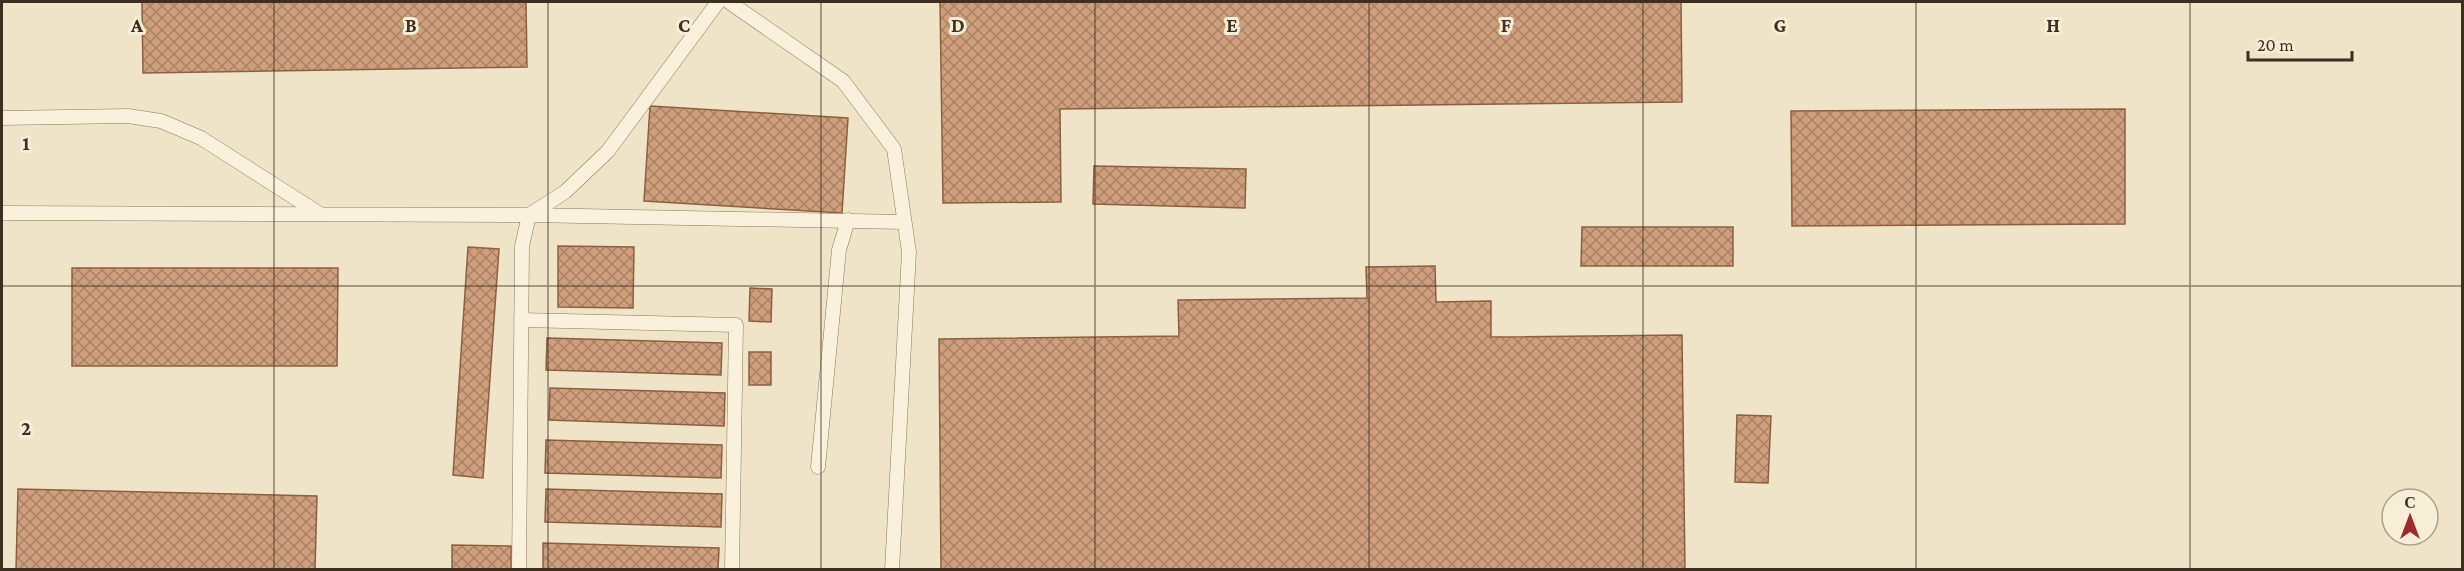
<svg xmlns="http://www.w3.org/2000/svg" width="2464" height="571" viewBox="0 0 2464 571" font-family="'Crimson Pro',serif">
  <defs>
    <pattern id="building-cross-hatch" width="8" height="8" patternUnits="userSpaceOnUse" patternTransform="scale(1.5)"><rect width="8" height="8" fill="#cf9f7d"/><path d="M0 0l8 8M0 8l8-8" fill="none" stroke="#a98266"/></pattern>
  </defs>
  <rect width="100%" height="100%" fill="#f0e4c8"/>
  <path fill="url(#building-cross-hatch)" stroke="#8d5f41" stroke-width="1.5" d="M142 2H526L527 67 143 73Z
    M940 2H1681L1682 102 1060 109 1061 202 943 203Z
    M650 106 848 118 842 213 644 201Z
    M2125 109V224L1792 226 1791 111Z
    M1094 166 1246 169 1245 208 1093 204Z
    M1582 227H1733V266H1581Z
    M558 246 634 247 633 308 558 307Z
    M468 247 499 249 483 478 453 475Z
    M1435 266 1436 302 1491 301V337L1682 335 1685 570H941L939 339 1179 336 1178 300 1367 298 1366 267Z
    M72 268H338L337 366H72Z
    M750 288 772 289 771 322 749 321Z
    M547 338 722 343 721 375 546 370Z
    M749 352H771V385H749Z
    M550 388 725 393 724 426 549 420Z
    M1737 415 1771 416 1768 483 1735 482Z
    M546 440 722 445 721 478 545 473Z
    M18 489 317 496 315 570H16Z
    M546 489 722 494 721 527 545 522Z
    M543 543 719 548 718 570H543Z
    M452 545 511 546V570H452Z"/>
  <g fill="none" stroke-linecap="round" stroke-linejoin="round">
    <defs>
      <path id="service" d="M729 2 843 81 894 149 909 252 892 570
        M2 118 128 116 161 121 201 138 320 214
        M2 213 529 215 565 192 608 151 718 2
        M521 320 736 325 732 570
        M818 467 839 250 848 220
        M519 570 522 246 529 215 904 222"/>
    </defs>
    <use href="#service" stroke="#8d765c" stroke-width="15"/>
    <use href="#service" stroke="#faf1dc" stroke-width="14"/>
  </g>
  <path fill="none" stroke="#3d2e20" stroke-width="1.5" stroke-opacity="0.55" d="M274 2V570M548 2V570M821 2V570M1095 2V570M1369 2V570M1643 2V570M1916 2V570M2190 2V570M2 286H2462"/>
  <g font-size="20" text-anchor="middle" font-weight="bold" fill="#3d2e20" stroke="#f7eed8" stroke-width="6" stroke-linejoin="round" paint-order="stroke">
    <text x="137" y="32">A</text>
    <text x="411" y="32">B</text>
    <text x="684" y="32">C</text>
    <text x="958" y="32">D</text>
    <text x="1232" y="32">E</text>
    <text x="1506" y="32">F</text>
    <text x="1780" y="32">G</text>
    <text x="2053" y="32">H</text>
    <text x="26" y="150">1</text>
    <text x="26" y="435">2</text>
  </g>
  <rect width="2464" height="571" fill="none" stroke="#3d2e20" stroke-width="6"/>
  <g transform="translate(2410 517)"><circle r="28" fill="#f7eed8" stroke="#ada18e" stroke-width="1.5"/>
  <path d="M0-4.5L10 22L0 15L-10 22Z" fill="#9e2a2b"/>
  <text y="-9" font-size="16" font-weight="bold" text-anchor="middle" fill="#3d2e20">С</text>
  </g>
  <path d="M2248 51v9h104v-9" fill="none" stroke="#3d2e20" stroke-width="3"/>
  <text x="2257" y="51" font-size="18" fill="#3d2e20" stroke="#f7eed8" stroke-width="4.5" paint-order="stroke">20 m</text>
</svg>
